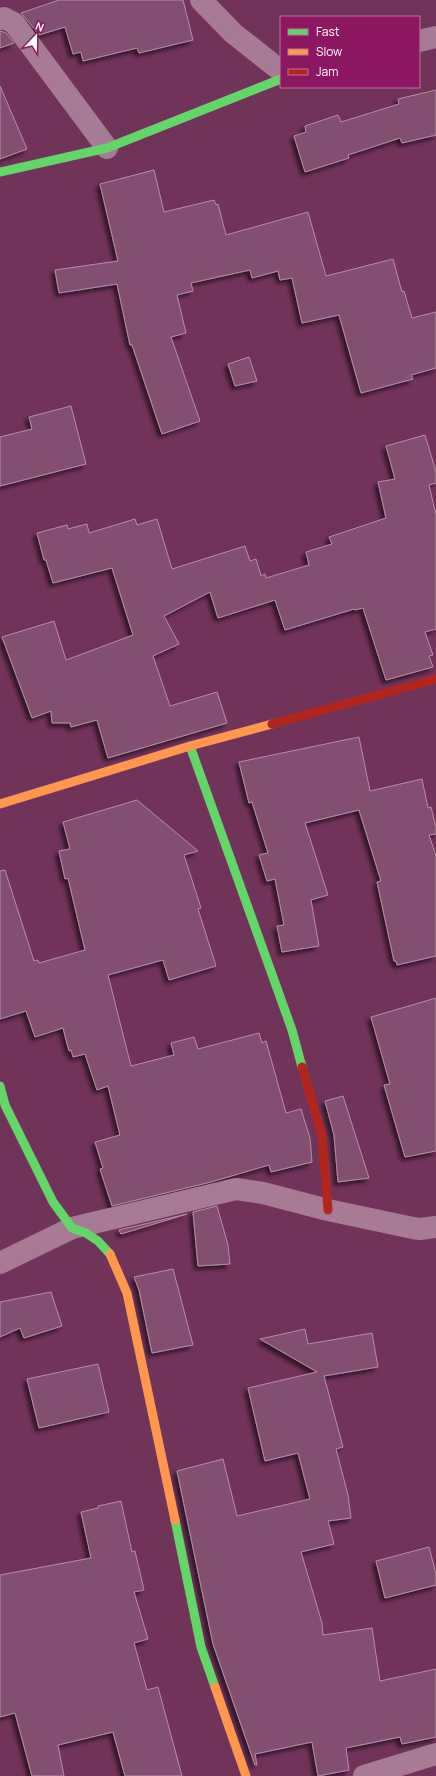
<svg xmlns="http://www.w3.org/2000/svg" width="436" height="1776" viewBox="0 0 436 1776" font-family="Manrope,sans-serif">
  <defs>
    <filter id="shadow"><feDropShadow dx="-3.5" dy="3.5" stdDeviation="2" flood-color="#0009"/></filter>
  </defs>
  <rect width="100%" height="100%" fill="#72335b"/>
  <path fill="#825070" stroke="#b48fa6" filter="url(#shadow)" d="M59 0H183L193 40 139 53 137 48 83 61 81 52 73 54 65 27 39 35 21 13Z
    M0 31 6 33 14 43 0 48Z
    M0 86 27 149 0 159Z
    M436 90V135L402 143 400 138 348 155 349 158 305 172 294 136 306 132 305 126 338 115 341 122 399 104 398 99Z
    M154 170 164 212 214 200 216 205 218 204 226 235 308 212 326 276 393 259 402 292 404 291 412 318 436 312V368L411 375 413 379 361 393 339 315 302 323 292 278 280 280 278 271 252 278 250 270 191 283 193 291 177 295 186 333 171 337 200 421 162 434 132 345H130L117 284 59 293 55 270 118 261 100 184Z
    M249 357 257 381 235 386 228 364Z
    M71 406 86 464 0 486V437L32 429 29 417Z
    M425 435 436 472V483L429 485 436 515V629L425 632 433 655 429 656 433 667 386 680 363 608 355 610 354 609 285 630 275 600 218 618 210 592 164 616 179 644 153 656 170 706 217 692 227 723 108 758 97 720 71 727 70 723H52L51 711 32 718 2 637 54 621 66 660 133 635 112 568 53 583 46 560H44L37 533 67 525 68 529 87 524 89 533 135 519 137 525 157 519 172 569 245 546 250 561 256 559 261 576 265 574 266 578 309 565 306 552 332 544 329 537 386 518 378 482 395 479 386 446Z
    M359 737 370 791 422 779 428 808 431 807 436 827V834L429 835 436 856V956L397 965 396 961H394L377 882 381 881 359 810 305 823 328 895 311 900 319 946 282 952 277 926 284 925 275 879 267 881 259 855 268 853 252 802 249 803 239 762Z
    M137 800 198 851 184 855 201 908 198 909 216 966 169 980 163 960 108 975 131 1066 174 1055 171 1043 194 1037 198 1049 259 1033 262 1043 266 1041 286 1113 301 1109 310 1138 312 1162 271 1172 269 1165 211 1182 112 1206 100 1169 103 1168 95 1142 120 1135 108 1086 97 1090 85 1054 73 1057 71 1050 69 1051 63 1028 35 1037 26 1011 0 1019V871L5 870 34 961 38 960 39 963 85 950 68 878 65 879 59 851 70 849 63 822Z
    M436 998V1151L405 1157 384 1085 390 1084 371 1017Z
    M343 1096 369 1178 338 1182 334 1135 325 1101Z
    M217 1206 228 1245 230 1264 198 1266 193 1212Z
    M187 1214 121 1234 119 1230Z
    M173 1269 193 1345 152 1353 139 1290 134 1277Z
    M51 1292 62 1326 24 1338 20 1328 0 1337V1302Z
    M305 1329 308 1344 372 1333 378 1367 324 1376 343 1447 336 1449 348 1495 351 1518 328 1521 334 1544 301 1552 322 1623 323 1635 372 1628 380 1681 436 1669V1737L402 1744 400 1737 346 1748 349 1770 318 1776 312 1742 255 1754 257 1765H255L213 1644 177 1471 223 1459 237 1516 310 1499 298 1453 265 1461 248 1388 317 1372 260 1339Z
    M98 1364 109 1412 39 1428 27 1379Z
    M121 1501 132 1552 135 1551 144 1590 134 1592 148 1639 134 1643 147 1690 158 1687 182 1776H125L113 1732 58 1745 64 1776H32L15 1713 0 1717V1575L91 1558 81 1512 98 1508V1506Z
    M429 1547 436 1574V1585L385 1598 376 1561Z"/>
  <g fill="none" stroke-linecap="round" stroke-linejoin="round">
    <path stroke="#a77a96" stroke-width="22" d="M201 0 233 33 281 71
      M0 19 4 18 14 23 107 148
      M419 41 436 37
      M0 1263 72 1228 236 1189 263 1193 328 1210 413 1228 420 1229 436 1227
      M364 1776 436 1754"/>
    <path stroke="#63d668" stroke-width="9" d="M0 172 107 148 281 79
      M190 746 292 1030 302 1067
      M0 1086 5 1105 53 1202 72 1228 86 1233 98 1241 110 1254
      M175 1520 201 1647 215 1687"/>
    <path stroke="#ff974d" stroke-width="9" d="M0 804 190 746 272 724
      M110 1254 127 1293 175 1520
      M215 1687 246 1776"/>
    <path stroke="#b3261e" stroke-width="9" d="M272 724 436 679
      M302 1067 322 1136 328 1210"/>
  </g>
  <rect x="280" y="16" width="140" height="72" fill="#8d1861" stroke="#bb74a0"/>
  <rect x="288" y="29" width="20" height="6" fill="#63d668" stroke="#bb74a0"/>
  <text x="316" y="36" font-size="12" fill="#ffffff">Fast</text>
  <rect x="288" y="49" width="20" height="6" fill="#ff974d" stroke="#bb74a0"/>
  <text x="316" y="56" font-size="12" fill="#ffffff">Slow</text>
  <rect x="288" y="69" width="20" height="6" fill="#b3261e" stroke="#bb74a0"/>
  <text x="316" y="76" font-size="12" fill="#ffffff">Jam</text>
  <g transform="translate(36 36) rotate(22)" stroke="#8d1861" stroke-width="3" paint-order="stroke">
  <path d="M0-3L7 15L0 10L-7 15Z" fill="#ffffff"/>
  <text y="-6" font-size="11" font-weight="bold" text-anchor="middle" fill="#ffffff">N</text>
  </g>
</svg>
